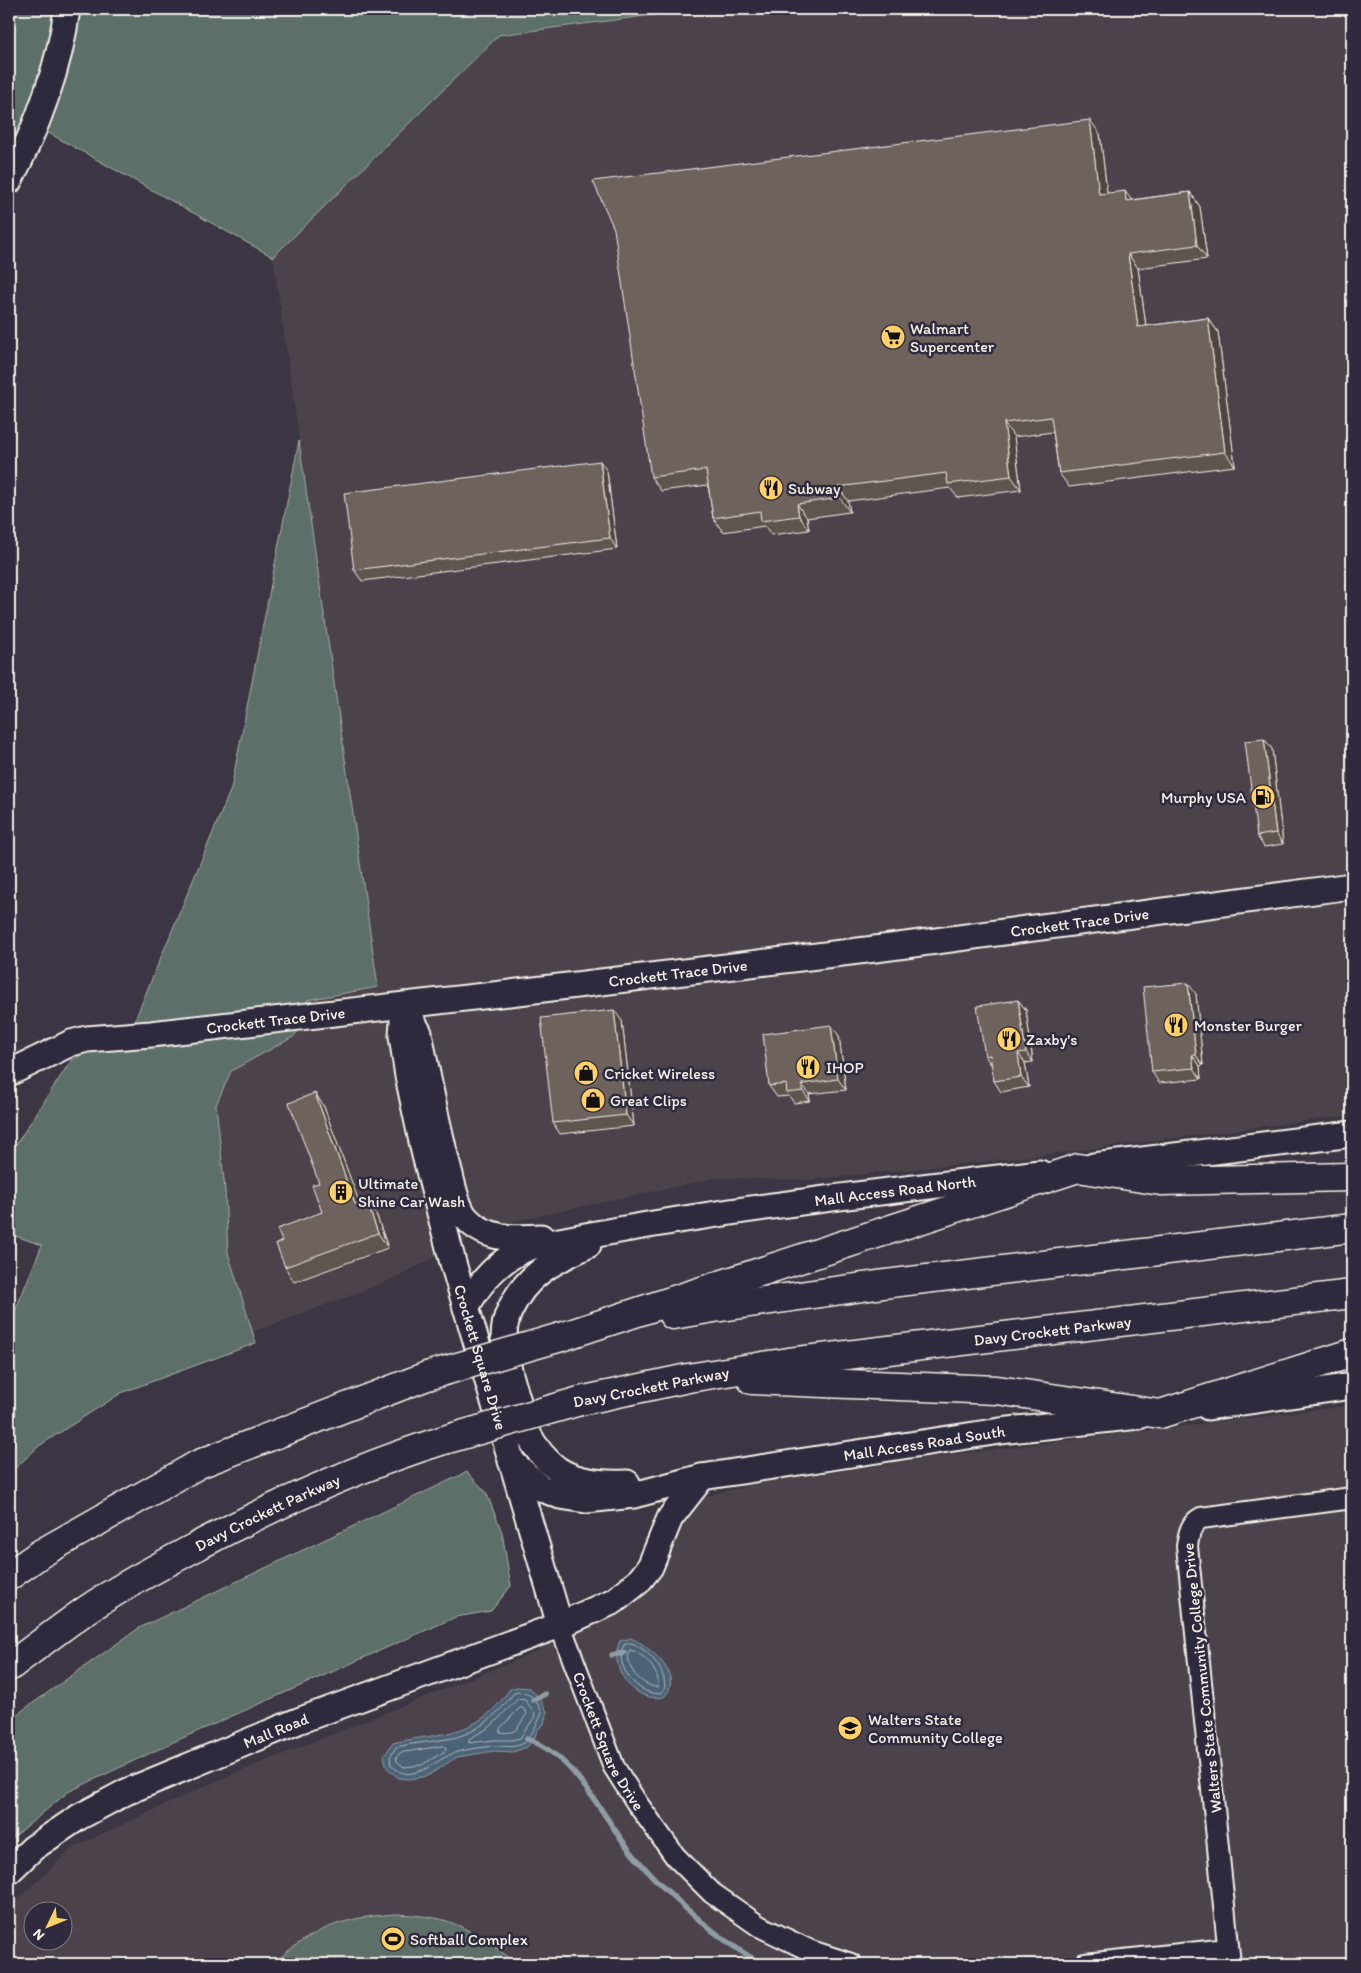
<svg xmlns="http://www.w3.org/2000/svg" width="1361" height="1973" viewBox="0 0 1361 1973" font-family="Itim,sans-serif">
  <rect width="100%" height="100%" fill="#3c3543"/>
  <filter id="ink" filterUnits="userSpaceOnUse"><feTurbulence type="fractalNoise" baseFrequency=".02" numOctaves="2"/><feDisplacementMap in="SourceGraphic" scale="10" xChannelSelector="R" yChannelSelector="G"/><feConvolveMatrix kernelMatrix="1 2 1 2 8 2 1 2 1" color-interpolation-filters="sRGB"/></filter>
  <g filter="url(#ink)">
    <path fill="#4b424b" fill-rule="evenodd" d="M699 9H1352V1115L1044 1155 810 1180 716 1178 501 1224 384 1283 253 1332 228 1253 225 1190 216 1105 231 1071 261 1055 307 1000 378 987 273 257 499 35Z
      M1352 1405V1964H9V1907L74 1847 218 1780 479 1675 531 1654 562 1638 675 1529 697 1498 760 1483 949 1455ZM32 1910H62V1940H32Z"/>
    <path fill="#5b6f69" stroke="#a8b0a8" d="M9 9H699L499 35 273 257 36 126 9 181Z
      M299 441 378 987 307 1000 312 1016 293 1037 231 1071 216 1105 225 1190 228 1253 256 1343 121 1393 39 1446 9 1474V1326L42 1245 9 1234V1155L70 1062 94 1047 125 1049 134 1022 231 789Z
      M467 1472 486 1492 502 1532 511 1586 491 1611 456 1617 178 1740 68 1792 9 1841V1720L139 1628Z
      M397 1914C413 1915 431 1916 447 1921 473 1930 496 1947 517 1964H273C312 1928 344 1917 397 1914Z"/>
    <path fill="#4c6377" stroke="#8f9ca4" d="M631 1638C650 1646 685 1676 664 1697 635 1704 607 1668 620 1641Z
      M517 1687 530 1688 540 1699 547 1711 544 1724 537 1730 535 1737 527 1747 513 1752 494 1751 457 1757 427 1776 410 1779 399 1778 387 1768 384 1756 393 1743C445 1731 475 1739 510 1689Z"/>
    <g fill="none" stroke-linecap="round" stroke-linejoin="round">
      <path stroke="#b1b8bb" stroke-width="1" d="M632 1643C649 1651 664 1667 665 1687L662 1693C639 1698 612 1665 624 1645Z
        M630 1650C644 1653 661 1673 658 1687 641 1687 623 1666 630 1650Z
        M518 1692C532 1693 536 1700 542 1712 540 1719 529 1741 522 1744 513 1748 505 1746 495 1746 483 1747 468 1749 457 1752 440 1757 429 1771 412 1773 403 1775 398 1771 391 1765L390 1757 396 1747C413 1743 430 1742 447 1739 475 1735 497 1716 513 1694Z
        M518 1699 525 1700 535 1713 534 1718 520 1738 512 1740H494L469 1743V1739L490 1727Z
        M520 1708H523L527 1714C517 1726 519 1735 500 1732V1729Z
        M444 1746 446 1748 445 1751 422 1765 404 1767 397 1761 396 1758 400 1753Z"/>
      <path stroke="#8f9ca4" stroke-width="5.5" d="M612 1655 624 1653
        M533 1700 545 1694
        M527 1739C575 1756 599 1811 628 1848 657 1886 721 1943 763 1964"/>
      <defs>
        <g id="minor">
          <path id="s1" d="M560 1625 614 1767 637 1803 675 1856 712 1893 759 1926 811 1951 851 1964"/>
          <path d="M1085 1964 1228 1949"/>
          <path d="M1230 1964 1187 1546C1189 1534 1190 1524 1201 1518L1352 1498"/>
        </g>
        <g id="tertiary">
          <path d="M9 181C36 131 60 66 67 9"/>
          <path id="s2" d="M404 1005 402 1036 408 1076 424 1151 453 1263 560 1625"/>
          <path d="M411 1019 419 1033C428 1080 437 1126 449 1171 453 1186 456 1206 466 1218 486 1240 514 1239 541 1237"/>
          <path id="s3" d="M9 1073 71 1043 87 1039 151 1034 518 992 883 948 1352 886"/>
          <path d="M1094 1166 1352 1134"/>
          <path d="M588 1245C552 1262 526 1274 509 1312 496 1341 512 1380 520 1408 523 1417 524 1426 528 1434 535 1447 545 1460 557 1469 576 1482 604 1484 627 1483"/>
          <path id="s4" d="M466 1308C480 1281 501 1258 530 1247 699 1212 869 1193 1040 1173"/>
          <path d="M1208 1407 1352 1386"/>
          <path id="s5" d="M511 1461 540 1488 560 1496 586 1500 634 1495 702 1477 1000 1431 1139 1416"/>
          <path id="s6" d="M9 1871 33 1848 79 1817 126 1792 298 1721 560 1625 614 1601 638 1582 650 1567 670 1518 702 1477"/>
        </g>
        <g id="motorway">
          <path d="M673 1315 714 1308 884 1284 1352 1228"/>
          <path d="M561 1337 1078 1168 1161 1181 1352 1177"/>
          <path d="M752 1380 997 1390 1160 1414 1352 1353"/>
          <path id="s7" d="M580 1401 688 1378 789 1362 1352 1294"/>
          <path d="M9 1576 40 1554 199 1464 427 1376"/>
          <path id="s8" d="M9 1667C33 1649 57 1631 82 1613 120 1587 162 1565 203 1543 281 1502 360 1466 444 1440"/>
        </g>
      </defs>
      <use href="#minor" stroke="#f4f1e8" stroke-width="24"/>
      <use href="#tertiary" stroke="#f4f1e8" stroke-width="29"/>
      <use href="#motorway" stroke="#f4f1e8" stroke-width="31"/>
      <use href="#minor" stroke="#2f2a3d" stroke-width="20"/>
      <use href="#tertiary" stroke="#2f2a3d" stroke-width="25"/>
      <use href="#motorway" stroke="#2f2a3d" stroke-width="28"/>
      <defs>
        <path id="motorway-bridge" d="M427 1376 561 1337
          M444 1440 580 1401"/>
      </defs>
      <use href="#motorway-bridge" stroke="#f4f1e8" stroke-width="31" stroke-linecap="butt"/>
      <use href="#motorway-bridge" stroke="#2f2a3d" stroke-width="28"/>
    </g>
    <path fill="#5f5450" stroke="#f4f1e8" d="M1100 134 1107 193 1131 200 1190 192 1200 207 1207 259 1138 268 1146 326 1208 318 1218 332 1235 466 1069 487 1059 473 1053 432 1014 437 1021 490 958 498 950 488 848 501 850 512 807 518 809 530 771 535 765 526 723 532 713 518 708 485 661 491 651 477Z
      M607 471 617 549 362 581 354 570Z
      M1264 739 1272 749 1283 844 1264 847 1257 836Z
      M1196 994 1203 1065 1200 1066 1201 1079 1159 1083 1152 1072Z
      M1018 1000 1026 1010 1033 1062 1025 1063 1029 1087 1001 1092 994 1081 992 1066 985 1056Z
      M622 1021 634 1126 560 1134 553 1123Z
      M831 1025 839 1036 846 1090 809 1094 810 1101 794 1103 789 1096 777 1097 769 1086Z
      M315 1093 324 1107 359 1203 376 1214 388 1248 294 1282 285 1267 282 1241 322 1212 319 1183Z"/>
    <path fill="#4d4541" stroke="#f4f1e8" d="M1090 120 1100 134 1109 208 1099 194Z
      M1125 191 1135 205 1126 201Z
      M1190 192 1200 207 1207 259 1197 245Z
      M1128 254 1138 268 1148 341 1138 327Z
      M1208 318 1218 332 1235 466 1225 452Z
      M1004 423 1014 437 1021 490 1011 476Z
      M600 461 607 471 617 549 610 538Z
      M838 487 848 501 850 512 840 498Z
      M797 504 807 518 809 530 799 516Z
      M1264 739 1272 749 1283 844 1276 833Z
      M1188 983 1196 994 1203 1065 1196 1055Z
      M1018 1000 1026 1010 1033 1062 1026 1052Z
      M614 1010 622 1021 634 1126 626 1115Z
      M831 1025 839 1036 846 1090 838 1079Z
      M1018 1053 1025 1063 1029 1087 1021 1077Z
      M1192 1055 1200 1066 1201 1079 1194 1068Z
      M802 1084 809 1094 810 1101 803 1091Z
      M315 1093 324 1107 365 1218 355 1204Z
      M366 1200 376 1214 388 1248 378 1233Z"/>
    <path fill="#6e625d" stroke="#f4f1e8" d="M1090 120 1099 194 1125 191 1126 201 1190 192 1197 245 1128 254 1138 327 1208 318 1225 452 1059 473 1051 417 1004 423 1011 476 948 484 946 473 838 487 840 498 797 504 799 516 761 521 760 511 713 518 706 470 651 477 614 229 593 181Z
      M600 461 610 538 354 570 344 493Z
      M1264 739 1276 833 1257 836 1245 741Z
      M1188 983 1196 1055H1192L1194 1068 1152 1072 1143 987Z
      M1018 1000 1026 1052 1018 1053 1021 1077 994 1081 990 1055 985 1056 977 1006Z
      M614 1010 626 1115 553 1123 541 1018Z
      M831 1025 838 1079 802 1084 803 1091 787 1093 786 1084 769 1086 763 1034Z
      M315 1093 355 1204 366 1200 378 1233 285 1267 276 1244 282 1241 277 1229 322 1212 312 1185 319 1183 289 1103Z"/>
  </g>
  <defs>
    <symbol id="supermarket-disc" viewBox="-11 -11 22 22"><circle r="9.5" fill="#ffd166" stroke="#2f2a3d"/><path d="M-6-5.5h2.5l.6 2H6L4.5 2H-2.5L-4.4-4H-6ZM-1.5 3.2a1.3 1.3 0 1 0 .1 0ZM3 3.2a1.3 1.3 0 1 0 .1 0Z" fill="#111"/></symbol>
    <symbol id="restaurant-disc" viewBox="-11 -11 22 22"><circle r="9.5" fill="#ffd166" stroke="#2f2a3d"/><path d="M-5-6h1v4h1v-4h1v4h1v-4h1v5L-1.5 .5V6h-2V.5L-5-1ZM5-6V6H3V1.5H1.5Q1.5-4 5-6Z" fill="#111"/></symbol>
    <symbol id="fuel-disc" viewBox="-11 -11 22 22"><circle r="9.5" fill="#ffd166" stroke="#2f2a3d"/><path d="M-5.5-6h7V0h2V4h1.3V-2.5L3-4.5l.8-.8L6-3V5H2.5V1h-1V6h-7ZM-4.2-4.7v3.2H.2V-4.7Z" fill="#111"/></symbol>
    <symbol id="shop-disc" viewBox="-11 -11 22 22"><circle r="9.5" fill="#ffd166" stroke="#2f2a3d"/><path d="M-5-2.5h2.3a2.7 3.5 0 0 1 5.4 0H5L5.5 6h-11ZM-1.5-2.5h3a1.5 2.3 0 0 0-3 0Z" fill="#111"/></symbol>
    <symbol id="building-disc" viewBox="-11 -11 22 22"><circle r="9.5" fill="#ffd166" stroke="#2f2a3d"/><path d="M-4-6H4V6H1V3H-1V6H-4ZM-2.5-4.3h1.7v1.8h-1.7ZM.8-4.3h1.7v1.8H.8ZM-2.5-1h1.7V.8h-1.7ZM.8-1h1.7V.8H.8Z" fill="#111"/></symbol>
    <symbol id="university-disc" viewBox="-11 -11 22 22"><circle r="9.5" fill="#ffd166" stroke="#2f2a3d"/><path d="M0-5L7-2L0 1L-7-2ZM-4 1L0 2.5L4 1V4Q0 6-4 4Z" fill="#111"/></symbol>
    <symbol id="stadium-disc" viewBox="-11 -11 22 22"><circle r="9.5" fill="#ffd166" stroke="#2f2a3d"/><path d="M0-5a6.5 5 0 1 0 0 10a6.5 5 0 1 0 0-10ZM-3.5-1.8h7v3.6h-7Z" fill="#111"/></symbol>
  </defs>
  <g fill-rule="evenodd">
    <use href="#supermarket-disc" x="879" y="323" width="28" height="28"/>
    <use href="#restaurant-disc" x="757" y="474" width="28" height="28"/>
    <use href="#fuel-disc" x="1249" y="783" width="28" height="28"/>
    <use href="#restaurant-disc" x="1162" y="1011" width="28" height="28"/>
    <use href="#restaurant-disc" x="995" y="1025" width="28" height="28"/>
    <use href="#restaurant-disc" x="794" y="1053" width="28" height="28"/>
    <use href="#shop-disc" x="572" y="1059" width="28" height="28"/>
    <use href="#shop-disc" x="579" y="1086" width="28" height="28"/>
    <use href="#building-disc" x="327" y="1178" width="28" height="28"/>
    <use href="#university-disc" x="836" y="1714" width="28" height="28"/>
    <use href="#stadium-disc" x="379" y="1925" width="28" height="28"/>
  </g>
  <g text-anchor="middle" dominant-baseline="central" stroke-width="5" stroke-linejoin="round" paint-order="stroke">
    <g font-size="16" fill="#f4f1e8" stroke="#2f2a3d" text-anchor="start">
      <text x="910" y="328">Walmart<tspan x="910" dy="18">Supercenter</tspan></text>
      <text x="788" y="488">Subway</text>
      <text x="1246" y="797" text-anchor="end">Murphy USA</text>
      <text x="1194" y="1025">Monster Burger</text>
      <text x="1026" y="1039">Zaxby's</text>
      <text x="826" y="1067">IHOP</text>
      <text x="604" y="1073">Cricket Wireless</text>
      <text x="610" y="1100">Great Clips</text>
      <text x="358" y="1183">Ultimate<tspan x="358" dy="18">Shine Car Wash</tspan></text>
      <text x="868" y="1719">Walters State<tspan x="868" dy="18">Community College</tspan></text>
      <text x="410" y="1939">Softball Complex</text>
    </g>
    <g font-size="16" fill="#f4f1e8" stroke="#2f2a3d">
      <text stroke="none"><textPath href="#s3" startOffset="1085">Crockett Trace Drive</textPath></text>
      <text stroke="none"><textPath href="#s3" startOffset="680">Crockett Trace Drive</textPath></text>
      <text stroke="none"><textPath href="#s3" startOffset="275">Crockett Trace Drive</textPath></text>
      <text stroke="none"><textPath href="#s4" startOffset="460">Mall Access Road North</textPath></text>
      <text stroke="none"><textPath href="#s7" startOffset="478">Davy Crockett Parkway</textPath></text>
      <text stroke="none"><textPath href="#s2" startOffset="362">Crockett Square Drive</textPath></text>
      <text transform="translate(651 1387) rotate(-11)">Davy Crockett Parkway</text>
      <text stroke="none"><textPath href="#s5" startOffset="431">Mall Access Road South</textPath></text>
      <text stroke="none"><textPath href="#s8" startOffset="302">Davy Crockett Parkway</textPath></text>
      <text transform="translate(1202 1678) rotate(-96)">Walters State Community College Drive</text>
      <text stroke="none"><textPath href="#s6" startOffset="304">Mall Road</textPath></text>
      <text stroke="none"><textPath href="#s1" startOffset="126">Crockett Square Drive</textPath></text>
    </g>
  </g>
  <rect width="1361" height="1973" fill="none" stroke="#2f2a3d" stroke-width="30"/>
  <rect x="15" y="15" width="1331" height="1943" fill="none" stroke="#f4f1e8" stroke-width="2" filter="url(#ink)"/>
  <g transform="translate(48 1926) rotate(227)"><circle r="24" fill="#2f2a3d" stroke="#7e7a81"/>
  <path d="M0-4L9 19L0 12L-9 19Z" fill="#ffd166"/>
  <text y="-8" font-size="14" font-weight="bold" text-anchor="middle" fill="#f4f1e8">N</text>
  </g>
</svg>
